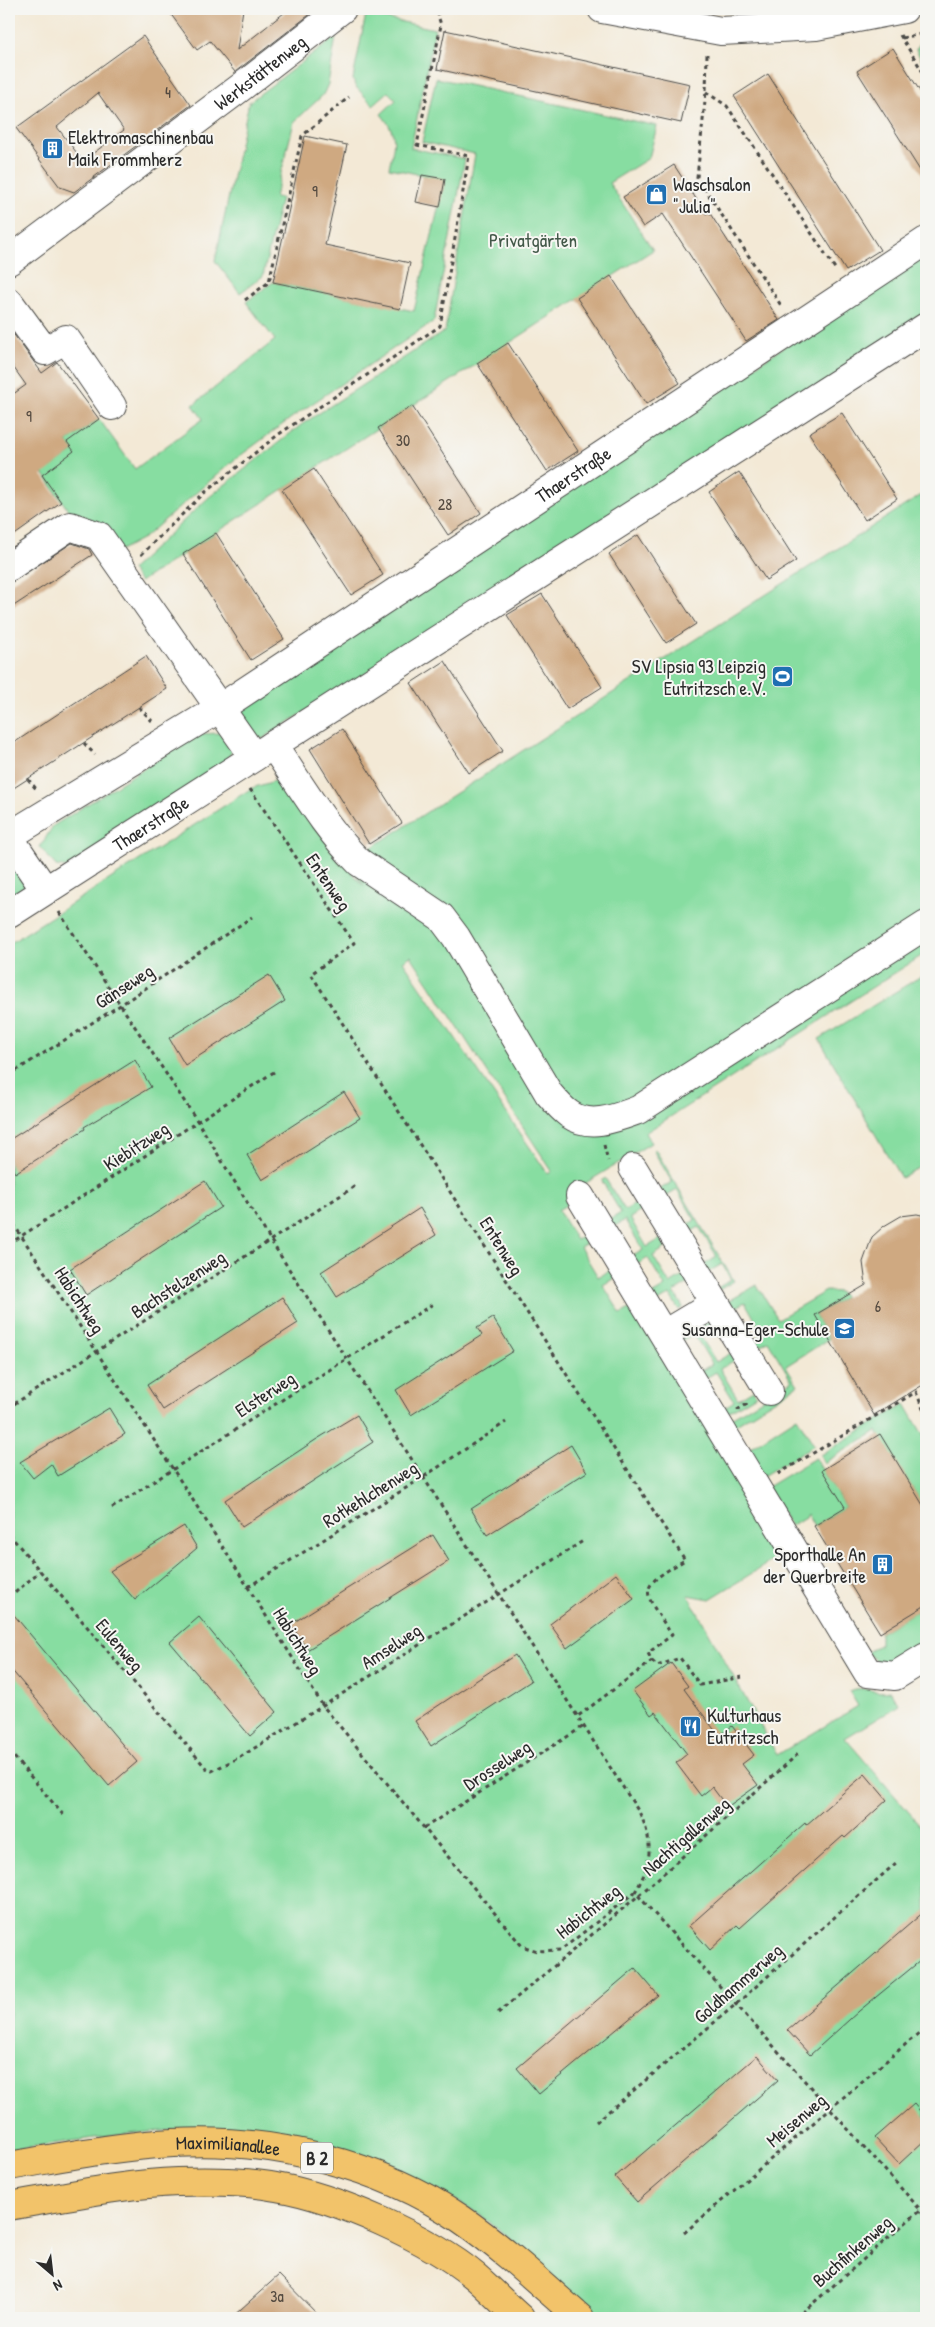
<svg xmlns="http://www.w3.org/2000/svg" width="935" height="2327" viewBox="0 0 935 2327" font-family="'Patrick Hand',sans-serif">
  <rect width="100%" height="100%" fill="#f6f6f2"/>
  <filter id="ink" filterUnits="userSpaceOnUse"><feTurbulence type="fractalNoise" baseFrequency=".02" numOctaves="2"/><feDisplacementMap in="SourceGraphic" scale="10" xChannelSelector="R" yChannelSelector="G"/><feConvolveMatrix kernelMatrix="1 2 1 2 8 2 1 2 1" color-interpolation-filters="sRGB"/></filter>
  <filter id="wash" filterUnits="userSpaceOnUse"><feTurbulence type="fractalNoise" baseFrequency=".0096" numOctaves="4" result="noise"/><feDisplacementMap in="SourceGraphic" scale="20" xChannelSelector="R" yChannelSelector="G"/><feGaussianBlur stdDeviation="1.12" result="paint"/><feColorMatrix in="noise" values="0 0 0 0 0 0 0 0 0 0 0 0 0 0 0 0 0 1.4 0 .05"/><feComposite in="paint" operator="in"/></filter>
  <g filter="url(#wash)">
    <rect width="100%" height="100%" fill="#f3e9d6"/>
    <path fill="#87dda1" stroke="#598466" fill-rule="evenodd" d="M366 14 435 29 411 148 465 159 434 321 294 416 233 461 145 537 115 553 74 519 43 473 74 451 67 442 99 419 135 469 203 419 193 405 275 340 246 302 273 282 414 311 445 180 389 168C394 142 399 136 381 114L396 100 388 92 373 105 355 86 353 79Z
      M336 37 328 84 323 95 294 122 275 197 281 198 263 276 240 293 215 261 249 102Z
      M926 40V69L916 49 921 42Z
      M436 78 657 126 649 158 609 183 653 250 140 582 131 570 208 498 301 425 445 331 475 154 422 142Z
      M926 252V318L262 739C248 731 244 725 241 709Z
      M926 492V953L645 1133 651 1143 568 1194 565 1202 572 1198 573 1201 558 1210 576 1240 591 1231 596 1238 580 1247 598 1277 614 1268 618 1276 603 1285 621 1314 636 1305 785 1553 710 1599 688 1595 777 1755 858 1706 849 1691C863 1684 875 1695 890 1691L899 1705 845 1738 926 1832V2318H598C560 2284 520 2242 478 2214 445 2192 414 2179 376 2165 344 2153 310 2139 275 2134 186 2121 97 2138 9 2150V944L252 788 287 777 355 876 364 886 349 862ZM411 956 552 1171 548 1174 403 961Z
      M220 733 232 750 224 769 70 868 56 866 40 847 53 826 198 734Z
      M9 864 18 866 27 882 19 899 9 906Z
      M926 973V1163L901 1178 819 1039Z
      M655 1149 734 1281 719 1290 717 1288 731 1280 722 1264 707 1273 702 1266 717 1257 699 1227 684 1236 680 1229 695 1220 677 1190 662 1199 657 1191 672 1182 653 1150Z
      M605 1178 625 1210 640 1201 644 1209 630 1218 647 1247 662 1238 667 1247 653 1256 670 1284 684 1275 689 1283 674 1292 683 1307 679 1310 670 1295 655 1304 650 1296 665 1287 648 1258 633 1267 628 1259 643 1250 625 1220 610 1229 606 1222 621 1213 602 1181Z
      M757 1285 778 1319 826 1291 839 1292 845 1297 815 1315 829 1339 786 1366 798 1385 730 1428 726 1421 792 1381 768 1341 753 1350 748 1343 763 1334 745 1302 732 1309 727 1302Z
      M710 1320 713 1323 698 1332 716 1362 731 1353 735 1360 720 1369 738 1399 753 1390 756 1395 722 1416 719 1411 734 1401 716 1372 701 1381 696 1374 712 1364 694 1334 678 1343 677 1340Z
      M905 1404 926 1440V1510L877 1431 824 1463 820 1455Z
      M797 1417 814 1445 761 1477 749 1454 751 1447Z
      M815 1458 845 1507 814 1526 807 1513 805 1517 790 1526 767 1487Z
      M926 1605V1643L885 1667 866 1653 880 1644V1633Z"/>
    <g id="blocks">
      <path fill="#cfa981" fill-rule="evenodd" d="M167 9H243L237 50 289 9H317L235 72 210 41 197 50Z
        M445 30 690 84 681 123 437 69Z
        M143 36 191 105 74 192 60 187 16 128ZM98 93 124 130 83 161 57 127Z
        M893 48 926 101V180L857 71Z
        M768 74 880 250 846 271 734 96Z
        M305 136 347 145 325 245 410 263 400 309 273 282Z
        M674 165 706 214 709 212 779 320 746 341 663 214 643 227 623 197Z
        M422 175 445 179 440 207 416 202Z
        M611 276 680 383 646 404 577 298Z
        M9 328 42 373 57 362 99 419 67 442 74 451 42 475 61 502 9 539V397L26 385 9 361Z
        M508 343 578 451 547 471 477 363Z
        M412 406 481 513 448 535 378 428Z
        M842 413 897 499 865 520 809 433Z
        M314 469 383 575 351 595 282 490Z
        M739 472 796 561 766 580 709 492Z
        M216 533 284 639 251 660 183 554Z
        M638 535 696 624 666 643 609 554Z
        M72 543 89 549 92 555 9 609V584Z
        M542 594 602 687 567 709 507 615Z
        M146 656 167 689 9 791V746Z
        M445 661 503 751 469 773 411 683Z
        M342 729 402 823 369 844 310 749Z
        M269 975 285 1001 185 1065 169 1038Z
        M135 1060 151 1087 84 1127 85 1129 15 1173 9 1163V1140Z
        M344 1092 360 1118 262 1180 247 1155Z
        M205 1181 221 1207 86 1295 70 1269Z
        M420 1208 436 1235 337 1297 321 1272Z
        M917 1214 926 1216V1383L874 1415 815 1315 866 1285 863 1262 872 1237 884 1226 901 1216Z
        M282 1297 298 1323 163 1410 147 1385Z
        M493 1318 513 1351 411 1415 396 1390 482 1335 477 1328Z
        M109 1408 125 1434 58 1476 51 1464 33 1478 20 1462Z
        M357 1415 373 1442 242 1527 225 1500 317 1439Z
        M880 1434 926 1510V1605L880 1633 814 1526 845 1507 822 1470Z
        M571 1445 587 1472 487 1535 471 1509Z
        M184 1526 197 1548 135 1600 110 1571Z
        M433 1535 449 1561 307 1650 291 1624Z
        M616 1574 634 1599 567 1648 550 1624Z
        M9 1609 137 1762 109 1786 9 1667Z
        M199 1617 277 1712 250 1736 170 1642Z
        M515 1655 531 1681 431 1746 415 1721Z
        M671 1663 688 1686 684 1689 719 1736 732 1726 754 1755 742 1764 758 1785 727 1807 712 1787 701 1796 676 1763 687 1754 655 1712 651 1715 633 1691Z
        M865 1774 887 1800 845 1838 843 1836 740 1928 737 1925 710 1950 689 1926 805 1823 806 1825Z
        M926 1910V1956L859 2011 810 2055 787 2030Z
        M635 1968 658 1995 539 2094 517 2068Z
        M757 2056 778 2080 637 2202 615 2177Z
        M914 2104 926 2118V2139L899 2164 875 2138Z
        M279 2275 321 2318H231Z"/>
    </g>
  </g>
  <g filter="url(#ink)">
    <use href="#blocks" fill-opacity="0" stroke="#494845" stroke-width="1"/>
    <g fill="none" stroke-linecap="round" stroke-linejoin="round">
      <defs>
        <g id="minor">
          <path d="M602 9 721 31 816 26 904 9"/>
          <path id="s1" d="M9 261 240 88 342 9"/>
          <path d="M9 302 45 351 66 339 112 406"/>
          <path d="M9 567 70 526 99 536 254 757"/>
          <path d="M273 745C300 784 325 828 359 862L441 917 456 937 549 1094C555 1101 562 1109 569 1114 590 1129 616 1118 638 1110L926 925"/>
          <path id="s2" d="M9 836 220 708 926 241"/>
          <path d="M9 837 45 890"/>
          <path id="s3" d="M9 914 926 327"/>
          <path d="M633 1168 769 1391"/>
          <path d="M580 1196 868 1673 895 1676 926 1657"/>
          <path d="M664 1334 714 1304"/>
        </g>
        <g id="highway">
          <path id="s4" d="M9 2166C63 2157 118 2146 173 2143 271 2137 380 2164 461 2219 503 2248 541 2284 580 2318"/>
          <path d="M9 2206C65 2197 121 2184 178 2182 210 2181 245 2181 276 2187 336 2197 429 2238 476 2277 491 2290 505 2305 520 2318"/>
        </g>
      </defs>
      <use href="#minor" stroke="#494845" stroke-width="30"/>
      <use href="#highway" stroke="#494845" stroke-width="30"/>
      <path stroke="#494845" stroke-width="3" stroke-dasharray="4 4" stroke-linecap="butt" d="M900 35 926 77
        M902 38 926 33
        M707 54 706 92 697 177 782 307
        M706 92 727 106 836 270
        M245 300 269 282 302 136 349 97
        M141 555 203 494 279 434 440 326 469 156 417 145 441 25 436 9
        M139 707 152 721
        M84 743 95 755
        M28 779 37 790
        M250 789 354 943 311 974 685 1560C635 1589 642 1589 672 1635L648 1653 652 1661 578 1716
        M59 912 198 1122 271 1241 639 1812C654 1841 652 1864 635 1892L926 2216
        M9 1075 122 1004 252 917
        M604 1145 608 1161
        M9 1217 191 1497 323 1706 522 1946 537 1951 561 1950 635 1892
        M9 1244 277 1070
        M14 1404 357 1185
        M737 1410 749 1403
        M778 1474 916 1392 926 1416
        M112 1508 433 1304
        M9 1534 206 1768 212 1771 240 1757 323 1706 583 1541
        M248 1587 422 1478 506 1422
        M9 1598 40 1571
        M652 1661 657 1666 680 1658 700 1685 742 1677
        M9 1751 65 1817
        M424 1828 584 1726
        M498 2013 638 1896 798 1754
        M596 2122 735 2005 896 1863
        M684 2233 926 2027
        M796 2318 926 2205"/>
      <use href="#minor" stroke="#fff" stroke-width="28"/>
      <use href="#highway" stroke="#f2c36a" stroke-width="28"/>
    </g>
  </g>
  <defs>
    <symbol id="building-square" viewBox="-11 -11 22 22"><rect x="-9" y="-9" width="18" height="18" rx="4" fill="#1f6fb2" stroke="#f6f6f2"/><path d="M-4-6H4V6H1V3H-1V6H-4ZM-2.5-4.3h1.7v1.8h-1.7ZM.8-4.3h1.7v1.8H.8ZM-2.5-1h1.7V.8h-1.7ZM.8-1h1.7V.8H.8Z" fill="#fff"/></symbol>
    <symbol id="shop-square" viewBox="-11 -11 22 22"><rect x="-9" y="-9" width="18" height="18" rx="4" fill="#1f6fb2" stroke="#f6f6f2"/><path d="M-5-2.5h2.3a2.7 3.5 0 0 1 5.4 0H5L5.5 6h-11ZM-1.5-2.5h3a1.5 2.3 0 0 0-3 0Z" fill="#fff"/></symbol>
    <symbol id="stadium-square" viewBox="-11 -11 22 22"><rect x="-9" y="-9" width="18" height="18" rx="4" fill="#1f6fb2" stroke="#f6f6f2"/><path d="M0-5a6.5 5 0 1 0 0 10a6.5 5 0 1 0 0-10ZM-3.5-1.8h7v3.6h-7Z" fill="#fff"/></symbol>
    <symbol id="school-square" viewBox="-11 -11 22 22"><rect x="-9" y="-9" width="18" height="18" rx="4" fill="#1f6fb2" stroke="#f6f6f2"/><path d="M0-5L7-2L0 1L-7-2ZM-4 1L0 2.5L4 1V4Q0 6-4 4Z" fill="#fff"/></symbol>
    <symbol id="restaurant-square" viewBox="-11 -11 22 22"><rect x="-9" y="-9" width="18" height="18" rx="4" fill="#1f6fb2" stroke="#f6f6f2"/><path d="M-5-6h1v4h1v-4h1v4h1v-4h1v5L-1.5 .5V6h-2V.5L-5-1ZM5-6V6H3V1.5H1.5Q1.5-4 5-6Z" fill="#fff"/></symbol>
  </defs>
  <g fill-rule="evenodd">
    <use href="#building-square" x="40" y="136" width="25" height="25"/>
    <use href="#shop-square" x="644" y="182" width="25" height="25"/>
    <use href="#stadium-square" x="770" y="664" width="25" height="25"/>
    <use href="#school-square" x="832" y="1316" width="25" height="25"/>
    <use href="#building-square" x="870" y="1552" width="25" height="25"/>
    <use href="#restaurant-square" x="678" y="1714" width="25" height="25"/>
  </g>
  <g text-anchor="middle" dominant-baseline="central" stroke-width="4" stroke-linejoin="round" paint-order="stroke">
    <g font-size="16" fill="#544a40">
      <text x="168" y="92">4</text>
      <text x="315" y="191">9</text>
      <text x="29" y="416">9</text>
      <text x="403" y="440">30</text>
      <text x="445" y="504">28</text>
      <text x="878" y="1306">6</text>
      <text x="277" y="2296">3a</text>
    </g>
    <rect fill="#f6f6f2" stroke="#686867" stroke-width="1" x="301" y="2142.5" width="32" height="31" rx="4"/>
    <g font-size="18" font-weight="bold" fill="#2b2b2b">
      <text x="317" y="2158">B 2</text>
    </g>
    <g font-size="19" fill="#2b2b2b" stroke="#f6f6f2">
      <text stroke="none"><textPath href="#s1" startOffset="314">Werkstättenweg</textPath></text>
      <text stroke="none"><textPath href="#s2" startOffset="670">Thaerstraße</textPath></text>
      <text stroke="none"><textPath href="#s3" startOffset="168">Thaerstraße</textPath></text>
      <text transform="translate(329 882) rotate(56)">Entenweg</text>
      <text transform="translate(124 986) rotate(-33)">Gänseweg</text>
      <text transform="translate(136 1146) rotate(-33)">Kiebitzweg</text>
      <text transform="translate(502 1246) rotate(58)">Entenweg</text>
      <text transform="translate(178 1284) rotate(-33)">Bachstelzenweg</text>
      <text transform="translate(80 1300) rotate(57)">Habichtweg</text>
      <text transform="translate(265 1394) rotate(-33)">Elsterweg</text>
      <text transform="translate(370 1494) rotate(-32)">Rotkehlchenweg</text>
      <text transform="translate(298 1641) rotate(58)">Habichtweg</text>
      <text transform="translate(120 1645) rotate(50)">Eulenweg</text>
      <text transform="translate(391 1646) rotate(-33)">Amselweg</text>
      <text transform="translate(497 1765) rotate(-33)">Drosselweg</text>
      <text transform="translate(686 1836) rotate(-41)">Nachtigallenweg</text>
      <text transform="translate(588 1911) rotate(-38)">Habichtweg</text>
      <text transform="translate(738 1983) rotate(-41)">Goldhammerweg</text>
      <text transform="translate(796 2120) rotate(-40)">Meisenweg</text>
      <text stroke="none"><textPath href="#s4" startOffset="221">Maximilianallee</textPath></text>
      <text transform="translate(852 2251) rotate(-41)">Buchfinkenweg</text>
    </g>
    <g font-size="19" fill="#2b2b2b" stroke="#f6f6f2" text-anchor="start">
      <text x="68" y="137">Elektromaschinenbau<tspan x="68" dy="22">Maik Frommherz</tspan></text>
      <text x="673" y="184">Waschsalon<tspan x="673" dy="22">"Julia"</tspan></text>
      <text x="766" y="666" text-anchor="end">SV Lipsia 93 Leipzig<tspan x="766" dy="22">Eutritzsch e.V.</tspan></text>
      <text x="829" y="1329" text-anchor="end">Susanna-Eger-Schule</text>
      <text x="866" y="1554" text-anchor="end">Sporthalle An<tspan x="866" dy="22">der Querbreite</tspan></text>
      <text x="707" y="1715">Kulturhaus<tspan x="707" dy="22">Eutritzsch</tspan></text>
    </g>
    <g font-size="19" fill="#425848" stroke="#f6f6f2">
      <text x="533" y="240">Privatgärten</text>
    </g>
  </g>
  <rect width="935" height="2327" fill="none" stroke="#f6f6f2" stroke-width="30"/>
  <g transform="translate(52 2274) rotate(152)" stroke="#f6f6f2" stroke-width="4" paint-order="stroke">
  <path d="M0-4L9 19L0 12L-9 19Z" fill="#2b2b2b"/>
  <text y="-8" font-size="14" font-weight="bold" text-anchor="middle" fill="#2b2b2b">N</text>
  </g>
</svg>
